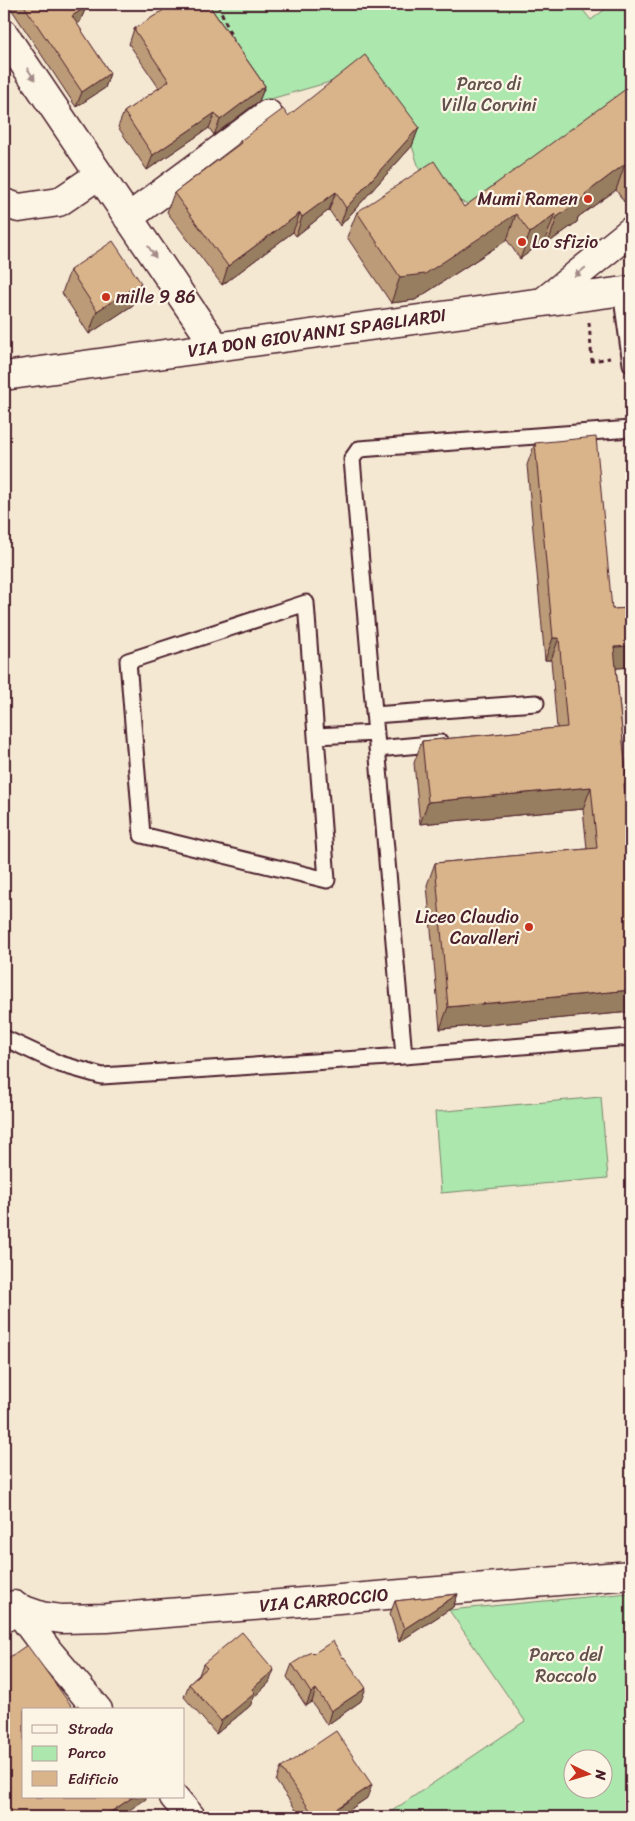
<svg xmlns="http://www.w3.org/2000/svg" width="635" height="1821" viewBox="0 0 635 1821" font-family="Sriracha,sans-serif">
  <rect width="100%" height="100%" fill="#f5e8d3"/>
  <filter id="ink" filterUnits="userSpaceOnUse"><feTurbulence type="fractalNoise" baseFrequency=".02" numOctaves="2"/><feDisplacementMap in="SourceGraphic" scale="10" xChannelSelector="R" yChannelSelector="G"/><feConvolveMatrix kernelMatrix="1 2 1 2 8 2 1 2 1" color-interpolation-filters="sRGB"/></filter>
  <g filter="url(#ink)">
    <path fill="#ace7ad" stroke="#7b836c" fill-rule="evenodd" d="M194 4H578L591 20 612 4H631V127L485 211 425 187 412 146 358 74 260 102Z
      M601 1097 608 1178 441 1193 435 1112Z
      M629 1593 631 1597V1817H383L525 1721 449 1610ZM572 1758H602V1788H572Z"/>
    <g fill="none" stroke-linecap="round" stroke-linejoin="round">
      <defs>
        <path id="service" d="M621 291 631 364
          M374 715 536 703
          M316 736 327 880 142 835 128 661 306 603 316 736 376 733
          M377 749 441 743
          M4 1038 60 1064 102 1076 404 1056 352 459 359 449 631 429
          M404 1056 631 1037"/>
        <path id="minor" d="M4 34 216 347
          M4 203 19 208 59 202 99 175
          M128 218 268 114
          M543 302 631 231
          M4 376 631 290
          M14 1605 49 1652 98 1710
          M4 1618 18 1608 41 1616 61 1619 107 1618 631 1575
          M174 1797 191 1817"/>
      </defs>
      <use href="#service" stroke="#4a1f2b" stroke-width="19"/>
      <use href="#minor" stroke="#4a1f2b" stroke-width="31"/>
      <path stroke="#4a1f2b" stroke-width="3" stroke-dasharray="5 4" stroke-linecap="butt" d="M218 4 234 43
        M589 322 592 361 610 358
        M4 1254 8 1333 4 1360"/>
      <use href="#service" stroke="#fcf5e5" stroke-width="15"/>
      <use href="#minor" stroke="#fcf5e5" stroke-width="28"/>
    </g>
    <path fill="#bb9b78" stroke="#4a1f2b" d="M8 4H83L86 7 80 22 77 24 110 73 105 88 76 107Z
      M162 4H208L265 86 259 101 214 135 209 128 147 170 118 127 124 112 159 88 129 44 134 29 166 9Z
      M631 88V196L624 202 616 190 578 217 577 222 548 243 545 240 520 259 507 240 415 300 391 303 347 237 357 212 464 207Z
      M288 116 419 127 412 146 340 226 329 210 296 236 293 232 222 285 167 212 174 193 238 144 240 141Z
      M70 270 133 305 89 334 62 293Z
      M535 443 612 609 631 608V667L616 668 627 784 625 790 631 862V1012L440 1029 427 885 435 863 587 849 583 809 420 824 414 763 422 741 557 728 551 660H545L527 465Z
      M458 1594 453 1607 399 1642 390 1614 395 1601Z
      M313 1654 361 1701 327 1725 312 1702 306 1706 287 1677 292 1664Z
      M203 1664 269 1683 254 1697 250 1706 216 1734 184 1697 189 1684 199 1675Z
      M281 1768 367 1798 339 1817H301L276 1781Z"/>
    <path fill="#987e61" stroke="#4a1f2b" d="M86 7 80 22 67 31 72 16Z
      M110 73 105 88 76 107 82 92Z
      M265 86 259 101 214 135 220 120Z
      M215 113 209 128 147 170 153 155Z
      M419 127 412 146 340 226 346 208Z
      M625 164 616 190 578 217 577 222 548 243 557 217 585 194Z
      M631 181V196L624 202Z
      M336 192 329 210 296 236 302 217Z
      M300 213 293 232 222 285 228 266Z
      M516 214 507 240 415 300 391 303 400 277Z
      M555 214 545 240 520 259 530 233Z
      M141 283 133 305 89 334 97 311Z
      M553 638H559L551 660H545Z
      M631 646V667L606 669 614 647Z
      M591 787 583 809 420 824 428 802Z
      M631 990V1012L440 1029 448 1007Z
      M458 1594 453 1607 399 1642 404 1629Z
      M274 1670 269 1683 254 1697 250 1706 216 1734 221 1721 252 1689Z
      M366 1688 361 1701 327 1725 331 1711Z
      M316 1689 312 1702 306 1706 311 1693Z
      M372 1785 367 1798 339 1817H324Z
      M133 1797H146V1799L119 1817H103Z"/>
    <path fill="#d9b48b" stroke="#4a1f2b" d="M23 4H83L86 7 72 16 110 73 82 92Z
      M173 4H208L265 86 220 120 215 113 153 155 124 112 169 81 134 29Z
      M365 55 419 127 346 208 336 192 302 217 300 213 228 266 174 193 241 143 240 141 283 109 288 116Z
      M630 86 631 88V173L625 164 585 194 586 196 557 217 555 214 530 233 516 214 425 274 400 277 357 212 434 161 464 207Z
      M113 241 141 283 97 311 70 270Z
      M596 437 612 609 631 608V646L614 647 627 784H624L631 862V990L448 1007 435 863 597 848 591 787 428 802 422 741 567 727 559 638H553L535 443Z
      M458 1594 404 1629 395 1601Z
      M242 1632 274 1670 252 1689 255 1693 221 1721 189 1684 207 1668 203 1664Z
      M333 1641 343 1658 344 1657 366 1688 331 1711 316 1689 311 1693 292 1664 311 1652 313 1654Z
      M27 1645 73 1708 78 1705 81 1710H24V1797H133L103 1817H4V1661Z
      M336 1731 372 1785 324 1817H315L281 1768Z"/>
    <defs><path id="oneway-solid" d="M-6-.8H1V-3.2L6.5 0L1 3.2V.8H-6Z" transform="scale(1.25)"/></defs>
    <g fill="#a38a88">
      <use href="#oneway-solid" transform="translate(31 74) rotate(56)"/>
      <use href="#oneway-solid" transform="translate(152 252) rotate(56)"/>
      <use href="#oneway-solid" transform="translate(580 272) rotate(141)"/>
    </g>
  </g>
  <g fill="#c8321e" stroke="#fcf5e5" stroke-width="2">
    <circle cx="588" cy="199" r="5"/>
    <circle cx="522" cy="242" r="5"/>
    <circle cx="106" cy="297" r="5"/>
    <circle cx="529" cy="927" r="5"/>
  </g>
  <g text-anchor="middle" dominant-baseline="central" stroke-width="4.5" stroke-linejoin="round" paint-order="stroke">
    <g font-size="18" fill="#62514c" stroke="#fcf5e5">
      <text x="489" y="84">Parco di<tspan x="489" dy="21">Villa Corvini</tspan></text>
      <text x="566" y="1655">Parco del<tspan x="566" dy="21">Roccolo</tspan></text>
    </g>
    <g font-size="18" fill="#4a1f2b" stroke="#fcf5e5" text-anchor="end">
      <text x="578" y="199">Mumi Ramen</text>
      <text x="532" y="242" text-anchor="start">Lo sfizio</text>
      <text x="116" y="297" text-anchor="start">mille 9 86</text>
      <text x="519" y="917">Liceo Claudio<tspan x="519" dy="21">Cavalleri</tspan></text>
    </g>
    <g font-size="18" fill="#4a1f2b" stroke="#fcf5e5">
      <text transform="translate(317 333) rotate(-8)">VIA DON GIOVANNI SPAGLIARDI</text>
      <text transform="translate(324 1600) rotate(-5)">VIA CARROCCIO</text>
    </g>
  </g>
  <rect width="635" height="1821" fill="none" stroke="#fcf5e5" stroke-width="20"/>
  <rect x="10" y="10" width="615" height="1801" fill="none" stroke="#4a1f2b" stroke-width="2" filter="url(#ink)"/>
  <rect x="22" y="1708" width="162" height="90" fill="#fcf5e5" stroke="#b59f9b"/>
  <rect x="32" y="1725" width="25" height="8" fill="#fcf5e5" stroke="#b59f9b"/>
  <text x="68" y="1734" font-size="15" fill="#4a1f2b">Strada</text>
  <rect x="32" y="1746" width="25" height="15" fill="#ace7ad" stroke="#b59f9b"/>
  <text x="68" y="1758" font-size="15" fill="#4a1f2b">Parco</text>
  <rect x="32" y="1771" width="25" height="15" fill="#d9b48b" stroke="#b59f9b"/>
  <text x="68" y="1784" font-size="15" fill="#4a1f2b">Edificio</text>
  <g transform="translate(588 1774) rotate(95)"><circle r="24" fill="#fcf5e5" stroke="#b59f9b"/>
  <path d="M0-4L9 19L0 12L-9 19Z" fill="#c8321e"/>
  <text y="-8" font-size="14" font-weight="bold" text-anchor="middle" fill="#4a1f2b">N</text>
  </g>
</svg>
